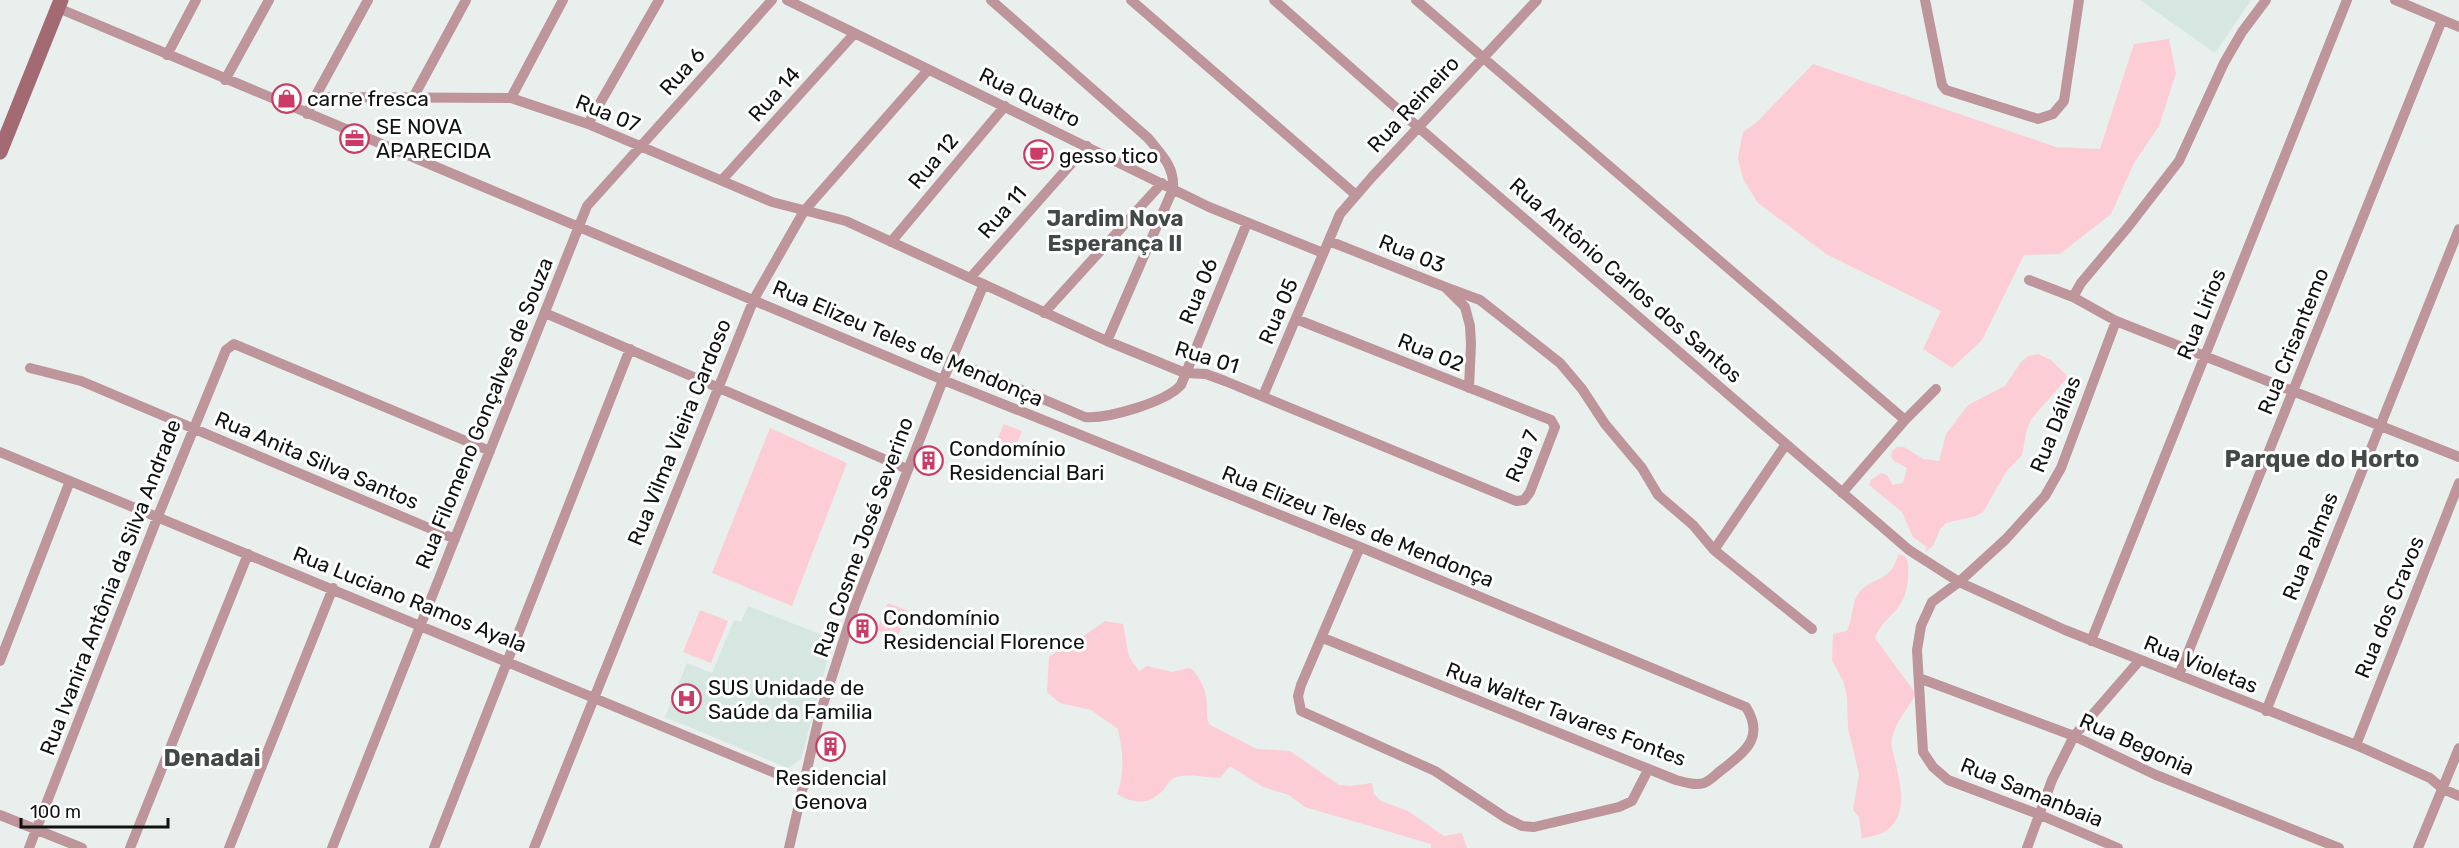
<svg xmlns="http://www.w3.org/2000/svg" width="2459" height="848" viewBox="0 0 2459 848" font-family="Rubik,sans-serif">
  <rect width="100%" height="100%" fill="#e8efed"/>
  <path fill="#d6e6e0" d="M2140 0H2251L2215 53Z
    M748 606 833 639 801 759 788 768 665 717 687 663 712 673 734 620 741 622Z"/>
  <path fill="#fccdd4" d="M2169 39 2176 73 2159 126 2134 163 2111 214 2060 254 2024 255 1982 340 1952 368 1923 349 1941 311 1826 254 1758 203 1743 179 1738 158 1743 132 1756 123 1813 64 2056 147 2100 149 2134 44Z
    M2038 354 2051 360 2068 377 2032 418 2027 429 2022 455 2006 472 1983 512 1976 516 1946 523 1940 529 1933 546 1925 552 1927 547 1913 537 1902 512 1869 485 1871 480 1881 473 1887 475 1893 485 1903 483 1907 468 1894 461 1891 457 1892 451 1897 447H1904L1923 459 1939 461 1946 434 1968 405 2005 386 2021 362 2028 356Z
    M1004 424 1022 431 1011 457 993 449Z
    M770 428 847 463 792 606 712 573Z
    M1898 554 1905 556C1910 564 1908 570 1908 579 1905 614 1884 614 1875 638L1916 694C1908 709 1895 722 1892 738 1890 745 1894 754 1895 761 1901 785 1909 818 1884 832 1878 836 1869 836 1862 839L1859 817 1853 810 1859 774 1848 728 1847 698 1844 683 1832 660 1833 634 1847 631C1853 619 1851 605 1858 594 1870 576 1892 584 1898 554Z
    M888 603 909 611 897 638 877 630Z
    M700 610 728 621 711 663 683 652Z
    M1105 621 1123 624 1129 657 1139 671 1147 666 1172 672 1188 668 1192 669C1201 679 1207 692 1207 706 1207 714 1206 718 1210 725L1257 749 1290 751 1339 785 1351 786 1372 783 1374 794 1381 801 1408 811 1444 836 1462 833 1467 848H1431V844L1305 807 1289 795 1263 787 1230 766 1220 778C1206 778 1185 772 1172 779 1169 781 1166 787 1163 790 1148 806 1134 804 1117 794 1125 773 1123 752 1118 729L1091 710 1060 703 1047 692 1049 657 1063 647 1078 640Z"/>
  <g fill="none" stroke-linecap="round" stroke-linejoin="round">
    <path stroke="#bd959b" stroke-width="10" d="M787 0 1209 207 1323 253
      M991 0 1148 138C1161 154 1175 167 1173 189L1107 341
      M1131 0 1356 195
      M1274 0 1418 127 1909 550 1959 582 2065 630 2356 745 2430 778 2443 789 2459 796
      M1416 0 1905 420
      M1925 0 1942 85 1946 90 2038 119 2053 114 2064 101 2079 0
      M2395 0 2459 27
      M58 8 943 380 1360 547 1746 707C1765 738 1745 751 1723 769 1717 773 1710 781 1704 783 1695 786 1684 782 1676 780L1323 638
      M167 55 196 0
      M225 80 269 0
      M414 96 466 0
      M315 97 368 0
      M511 98 563 0
      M307 114 315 97 511 98 588 124 772 202 846 221 1107 341 1185 373 1206 374 1225 381 1516 501 1524 500 1530 492 1555 427 1551 420 1296 319
      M588 124 659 0
      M722 180 854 34
      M1329 241 1445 287 1465 307 1470 326 1471 344 1469 388
      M891 242 1005 106
      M971 277 1087 146
      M2029 280 2073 297 2116 321 2459 457
      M1445 287 1480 300 1560 363 1582 389 1605 424 1642 468 1658 495 1693 525 1714 550 1812 629
      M2073 297 2081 283 2128 227 2179 161 2224 63 2242 32 2266 0
      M545 313 907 469
      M1044 313 1162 183
      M2116 321 2061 468 2045 496 2006 539 1959 582 1932 602 1921 626 1917 650 1923 752 1933 767 1948 780 2038 814 2118 848
      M951 360 1085 417C1108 419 1166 402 1181 385L1247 223
      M30 368 81 381 455 539
      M1263 396 1340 214 1372 177 1537 0
      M0 452 804 785
      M1842 493 1905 420 1936 389
      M1360 547 1301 685 1298 696 1301 711 1435 771 1506 818 1522 826 1534 827 1619 807 1632 801 1648 770
      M1714 550 1786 444
      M2091 641 2347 0
      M0 661 70 481
      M2179 675 2442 20
      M1919 678 2074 736 2156 775 2339 848
      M2266 711 2459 229
      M2356 745 2459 483
      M0 815 82 848
      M29 848 158 516 226 350 234 344 490 451
      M130 848 248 554
      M229 848 333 588
      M332 848 587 206 772 0
      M434 848 630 349
      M534 848 754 299 804 211 928 70
      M789 848 819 717 855 605 943 380 984 284
      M2027 848 2052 780 2074 736 2139 661
      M2418 848 2459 748"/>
    <path stroke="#a36a74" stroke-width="15" d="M0 152 61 0"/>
  </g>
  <defs>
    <symbol id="shop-ring" viewBox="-11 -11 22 22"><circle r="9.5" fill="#fff" stroke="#ca3c65" stroke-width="1.5"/><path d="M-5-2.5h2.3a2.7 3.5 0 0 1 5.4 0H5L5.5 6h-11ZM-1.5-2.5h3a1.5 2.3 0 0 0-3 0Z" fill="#ca3c65"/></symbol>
    <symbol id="office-ring" viewBox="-11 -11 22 22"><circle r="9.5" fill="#fff" stroke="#ca3c65" stroke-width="1.5"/><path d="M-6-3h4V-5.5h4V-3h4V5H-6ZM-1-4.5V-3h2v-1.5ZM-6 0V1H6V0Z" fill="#ca3c65"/></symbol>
    <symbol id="cafe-ring" viewBox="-11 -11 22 22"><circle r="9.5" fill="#fff" stroke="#ca3c65" stroke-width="1.5"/><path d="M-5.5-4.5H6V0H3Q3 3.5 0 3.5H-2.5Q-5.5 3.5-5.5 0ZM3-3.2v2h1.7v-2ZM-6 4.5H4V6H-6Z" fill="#ca3c65"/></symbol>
    <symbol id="building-ring" viewBox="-11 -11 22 22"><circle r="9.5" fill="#fff" stroke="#ca3c65" stroke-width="1.5"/><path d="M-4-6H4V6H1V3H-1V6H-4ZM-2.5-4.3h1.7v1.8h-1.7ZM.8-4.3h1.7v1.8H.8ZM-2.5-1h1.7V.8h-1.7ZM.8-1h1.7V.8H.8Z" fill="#ca3c65"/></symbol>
    <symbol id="hospital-ring" viewBox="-11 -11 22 22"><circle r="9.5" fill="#fff" stroke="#ca3c65" stroke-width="1.5"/><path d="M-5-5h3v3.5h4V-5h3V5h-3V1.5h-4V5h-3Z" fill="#ca3c65"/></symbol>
  </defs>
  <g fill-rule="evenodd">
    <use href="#shop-ring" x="270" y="82" width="33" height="33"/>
    <use href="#office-ring" x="338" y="122" width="33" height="33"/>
    <use href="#cafe-ring" x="1022" y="138" width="33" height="33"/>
    <use href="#building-ring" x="912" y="444" width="33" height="33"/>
    <use href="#building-ring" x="846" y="612" width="33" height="33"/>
    <use href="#hospital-ring" x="670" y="682" width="33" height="33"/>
    <use href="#building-ring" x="814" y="730" width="33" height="33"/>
  </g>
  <g text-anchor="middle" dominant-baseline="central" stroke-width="6" stroke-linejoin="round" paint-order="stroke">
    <g font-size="21" fill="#0f1211" stroke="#fff">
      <text transform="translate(682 71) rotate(-48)">Rua 6</text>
      <text transform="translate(774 94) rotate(-48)">Rua 14</text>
      <text transform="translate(1030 97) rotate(26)">Rua Quatro</text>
      <text transform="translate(1413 104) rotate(-47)">Rua Reineiro</text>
      <text transform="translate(608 113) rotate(22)">Rua 07</text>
      <text transform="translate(933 161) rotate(-50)">Rua 12</text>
      <text transform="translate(1002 212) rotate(-49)">Rua 11</text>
      <text transform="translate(1412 253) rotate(22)">Rua 03</text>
      <text transform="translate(1626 280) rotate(41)">Rua Antônio Carlos dos Santos</text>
      <text transform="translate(1198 291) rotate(-68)">Rua 06</text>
      <text transform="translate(1278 311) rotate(-67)">Rua 05</text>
      <text transform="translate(2201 314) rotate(-68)">Rua Lirios</text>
      <text transform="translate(2293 341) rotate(-68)">Rua Crisantemo</text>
      <text transform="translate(908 343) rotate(23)">Rua Elizeu Teles de Mendonça</text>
      <text transform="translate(1431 352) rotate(22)">Rua 02</text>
      <text transform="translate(1207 357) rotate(17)">Rua 01</text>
      <text transform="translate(484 413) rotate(-68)">Rua Filomeno Gonçalves de Souza</text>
      <text transform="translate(2055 424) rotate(-68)">Rua Dálias</text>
      <text transform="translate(679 432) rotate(-68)">Rua Vilma Vieira Cardoso</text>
      <text transform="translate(1522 456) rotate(-67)">Rua 7</text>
      <text transform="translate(317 460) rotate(23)">Rua Anita Silva Santos</text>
      <text transform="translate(1358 526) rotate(22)">Rua Elizeu Teles de Mendonça</text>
      <text transform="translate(863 537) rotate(-70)">Rua Cosme José Severino</text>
      <text transform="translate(2310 546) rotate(-68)">Rua Palmas</text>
      <text transform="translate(110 587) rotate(-69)">Rua Ivanira Antônia da Silva Andrade</text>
      <text transform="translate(410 599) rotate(22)">Rua Luciano Ramos Ayala</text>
      <text transform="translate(2389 607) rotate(-68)">Rua dos Cravos</text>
      <text transform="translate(2201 664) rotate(22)">Rua Violetas</text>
      <text transform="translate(1566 714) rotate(21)">Rua Walter Tavares Fontes</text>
      <text transform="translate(2137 744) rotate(24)">Rua Begonia</text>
      <text transform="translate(2032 792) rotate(22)">Rua Samanbaia</text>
    </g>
    <g font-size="21" fill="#0f1211" stroke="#fff" text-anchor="start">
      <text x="307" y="98">carne fresca</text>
      <text x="376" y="126">SE NOVA<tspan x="376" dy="24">APARECIDA</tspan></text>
      <text x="1059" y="155">gesso tico</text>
      <text x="949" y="448">Condomínio<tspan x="949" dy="24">Residencial Bari</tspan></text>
      <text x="883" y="617">Condomínio<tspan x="883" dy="24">Residencial Florence</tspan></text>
      <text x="708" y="687">SUS Unidade de<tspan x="708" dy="24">Saúde da Familia</tspan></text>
      <text x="831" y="777" text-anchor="middle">Residencial<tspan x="831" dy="24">Genova</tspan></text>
    </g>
    <g font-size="22" font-weight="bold" fill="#434947" stroke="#fff">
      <text x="1115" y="218">Jardim Nova<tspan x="1115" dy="25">Esperança II</tspan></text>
    </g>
    <g font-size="24" font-weight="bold" fill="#434947" stroke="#fff">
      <text x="2322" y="459">Parque do Horto</text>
      <text x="212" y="758">Denadai</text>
    </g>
  </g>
  <path d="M21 818v9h147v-9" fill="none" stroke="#0f1211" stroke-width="3"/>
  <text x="30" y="818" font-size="18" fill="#0f1211" stroke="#ffffff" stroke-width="4.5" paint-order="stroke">100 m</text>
</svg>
